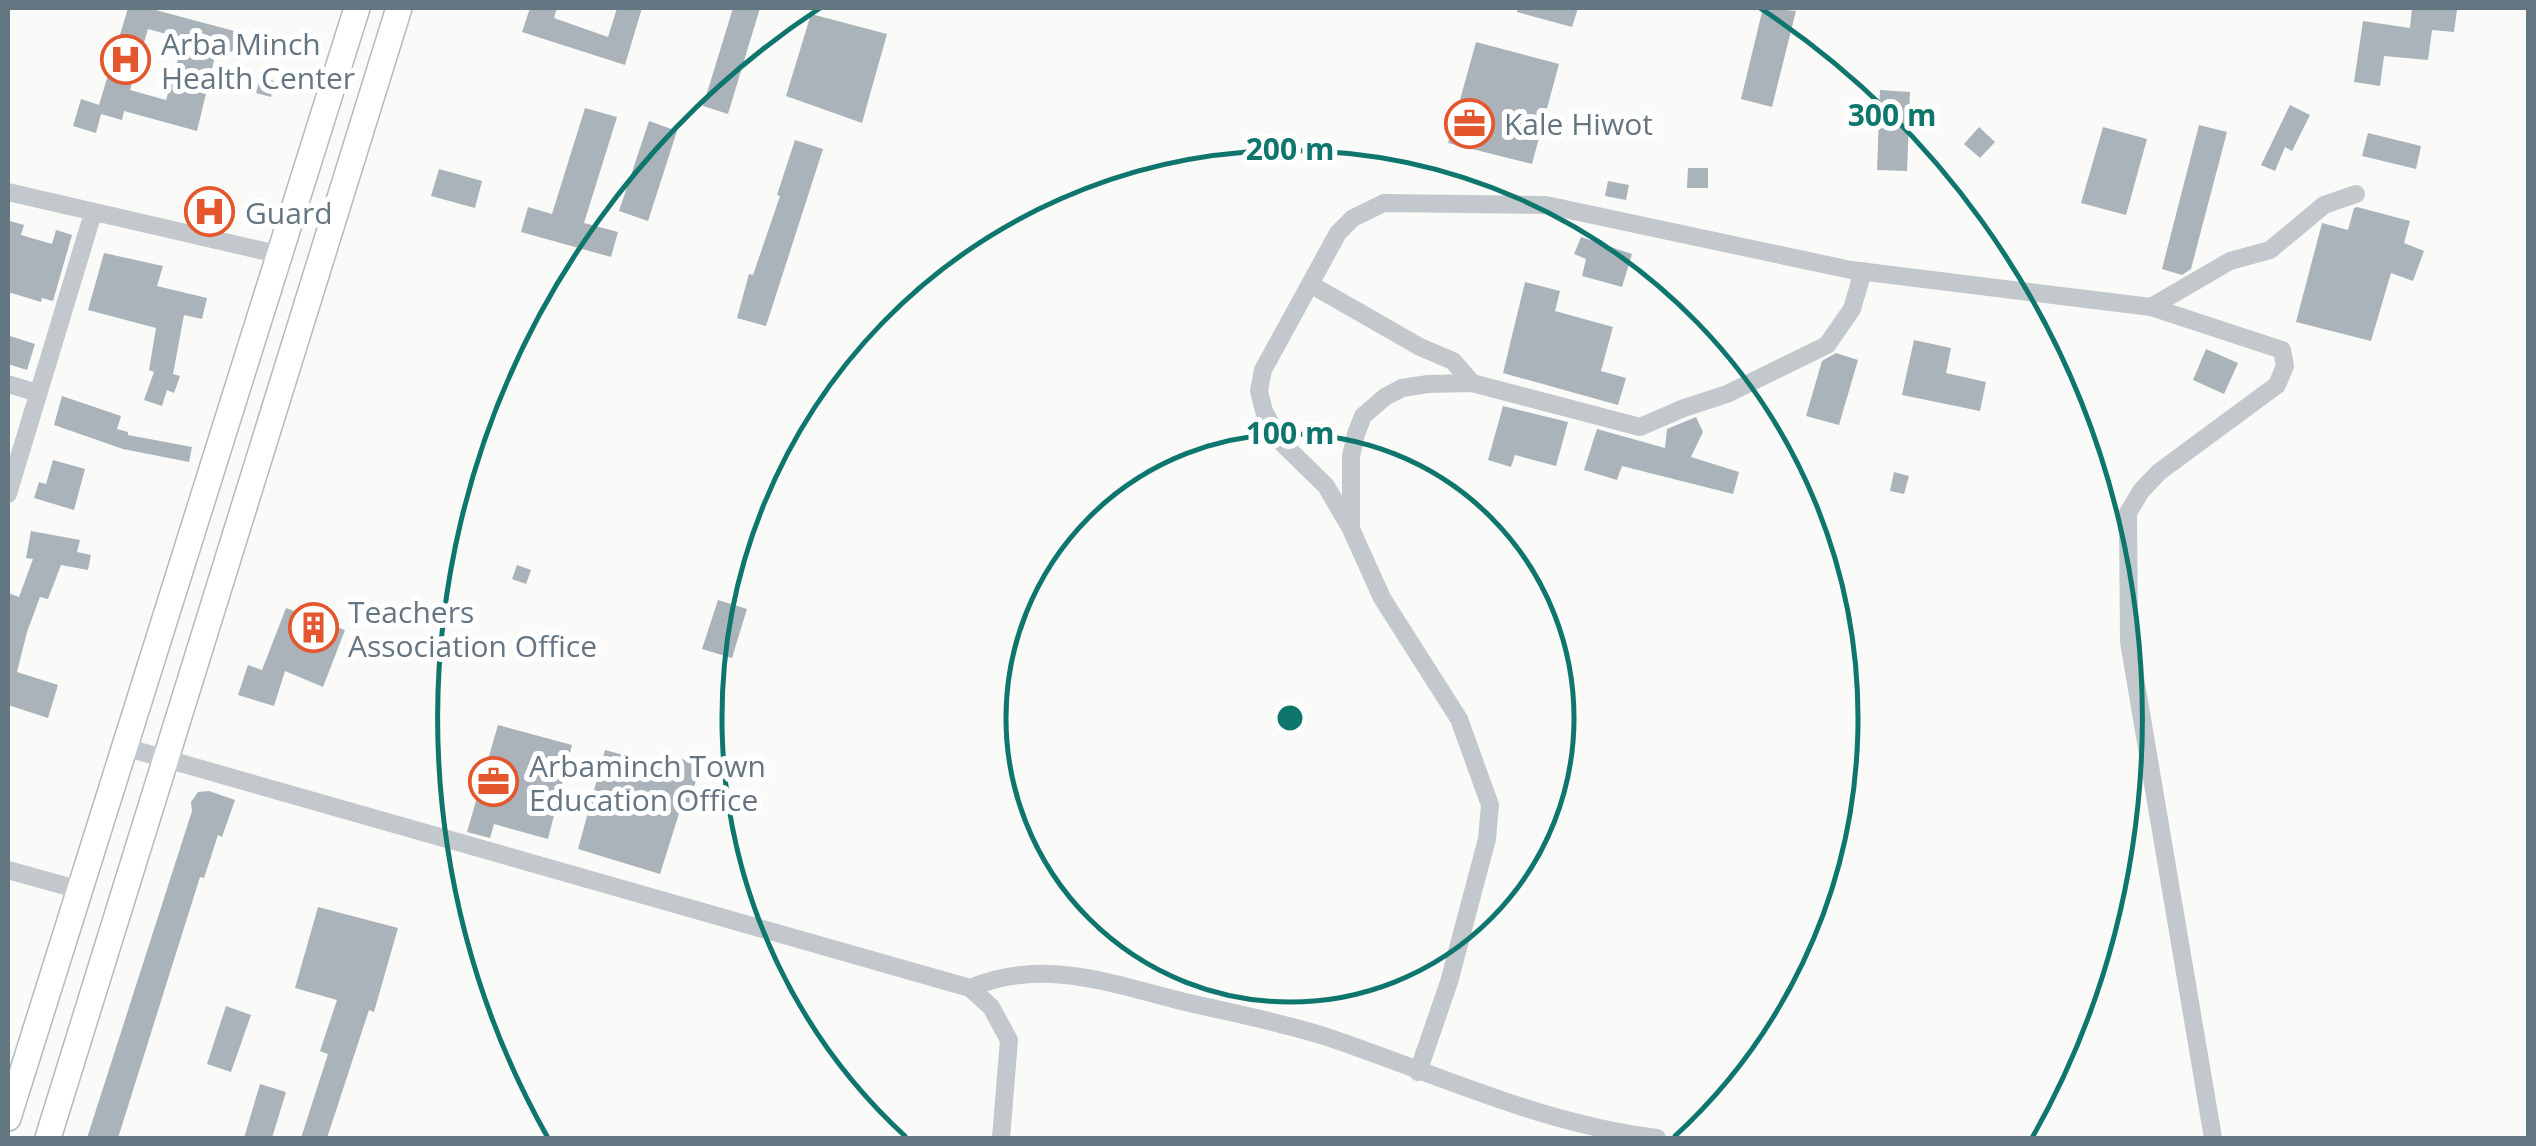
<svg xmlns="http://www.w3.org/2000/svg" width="2536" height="1146" viewBox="0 0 2536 1146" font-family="'Open Sans',sans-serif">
  <rect width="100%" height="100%" fill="#fafaf8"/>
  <path fill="#aab3b9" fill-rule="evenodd" d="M128 8H148L238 32 232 52 217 48 197 131 124 111 122 120 101 114 96 133 73 126 81 99 99 105ZM148 29 184 39 166 100 130 90Z
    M530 8H557L554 18 608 37 617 8H642L625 65 522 32Z
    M733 8H760L728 114 703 106Z
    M1517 8H1578L1572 27 1517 12Z
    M1763 8 1796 11 1772 107 1741 99Z
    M2412 8 2457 10 2454 32 2432 30 2428 60 2384 56 2380 86 2354 82 2363 21 2410 28Z
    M811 14 887 34 862 123 786 96Z
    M1476 42 1559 64 1532 164 1448 143Z
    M260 78 274 81 271 97 256 93Z
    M1880 90 1910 92 1907 171 1877 170Z
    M2290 105 2310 115 2292 151 2285 147 2275 171 2261 165Z
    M585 108 617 117 584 223 618 232 611 257 521 232 528 207 552 214Z
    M649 121 677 131 648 221 619 211Z
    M2199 125 2227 132 2191 269 2182 275 2162 269Z
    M1979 127 1995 142 1980 158 1964 144Z
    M2103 127 2147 139 2126 215 2081 203Z
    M2368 133 2421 146 2416 169 2362 156Z
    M795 140 823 149 766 326 737 318 749 274 753 275 780 196 777 195Z
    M1688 168H1708V188H1687Z
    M439 169 482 181 475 208 431 196Z
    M1608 181 1629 185 1626 200 1605 196Z
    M205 200 220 205 215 223 200 218Z
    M2357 207 2410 221 2404 243 2424 251 2413 281 2391 273 2371 341 2296 322 2322 223 2348 230 2354 208Z
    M10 221 24 225 21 235 52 244 56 230 72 235 53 301 42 298 41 302 8 292Z
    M1581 237 1632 254 1622 287 1582 276 1586 259 1574 254Z
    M104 253 163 266 157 286 207 298 202 319 184 315 173 374 180 376 174 393 167 390 162 406 144 400 154 372 149 370 156 328 88 310Z
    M1525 282 1560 291 1555 311 1613 327 1601 371 1626 378 1618 405 1503 373Z
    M10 336 35 344 27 370 8 364Z
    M1914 340 1951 348 1946 373 1986 382 1980 411 1902 395Z
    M2206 349 2238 363 2224 394 2193 380Z
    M1836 353 1858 360 1839 425 1806 416 1822 361Z
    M62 396 121 416 117 429 128 432V435L192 447 189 462 123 449 54 425Z
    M1503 406 1568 422 1556 466 1515 455 1511 467 1488 460Z
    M1696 417 1703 432 1691 457 1739 472 1733 494 1622 466 1617 480 1584 470 1597 429 1665 448 1667 429Z
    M53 460 85 469 74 510 34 498 39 482 46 484Z
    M1894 472 1909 476 1904 494 1890 491Z
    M31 531 80 540 77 552 91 555 88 570 61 565 48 599 40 597 27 632 17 672 58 685 48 718 8 705V593L19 597 33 559 26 558Z
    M517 565 531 570 526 584 512 579Z
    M718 600 747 609 732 658 702 649Z
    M286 608 345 630 323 687 285 671 274 706 238 695 248 665 262 670Z
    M498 725 572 745 548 839 494 824 490 838 467 832Z
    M605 750 665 766 669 755 701 765 689 803 683 801 660 874 578 849Z
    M209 791 235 800 222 837 218 835 204 878 200 877 118 1138H87L192 811 191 802 198 792Z
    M318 907 398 928 374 1012 369 1010 327 1138H301L328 1054 320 1051 337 1000 295 988Z
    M226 1006 251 1015 231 1072 207 1064Z
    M260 1084 286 1092 272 1138H244Z"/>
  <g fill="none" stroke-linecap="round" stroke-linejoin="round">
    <defs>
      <path id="secondary" d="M8 1118 357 8
        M48 1138 399 8"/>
    </defs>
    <use href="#secondary" stroke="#b3babf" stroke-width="28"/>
    <path stroke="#c3c8cc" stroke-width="18" d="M8 192 277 254
      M1310 284 1420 347 1453 361 1472 383
      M2151 307 2282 350 2285 366 2277 385 2159 472 2141 491 2128 513 2129 642 2213 1138
      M8 384 38 393
      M8 494 93 213
      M1351 529V456L1356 434 1363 416 1385 397 1402 388 1428 384 1472 383 1640 427 1684 408 1727 394 1827 345 1852 309 1863 271
      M124 747 970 988 991 1007 1009 1040 1001 1138
      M8 870 80 890
      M970 988C1040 958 1107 982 1177 1000 1226 1012 1277 1021 1324 1036 1435 1073 1540 1124 1657 1138
      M1418 1072 1449 982 1487 839 1490 805 1459 719 1382 598 1351 529 1326 486 1281 442 1264 411 1259 391 1263 370 1338 233 1353 218 1384 203 1546 205 1851 270 2151 307 2230 261 2270 250 2324 205 2356 194"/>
    <use href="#secondary" stroke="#fff" stroke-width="25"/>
  </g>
  <g fill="none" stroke="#0f766e" stroke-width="5">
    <circle cx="1290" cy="718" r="284"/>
    <path d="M906 1137A568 568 0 1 1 1674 1137"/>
    <path d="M548 1138A852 852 0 0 1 820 8M1760 8A852 852 0 0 1 2032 1138"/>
  </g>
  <defs>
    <symbol id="hospital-ring" viewBox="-11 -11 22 22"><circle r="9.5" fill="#fff" stroke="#e4572e" stroke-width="1.5"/><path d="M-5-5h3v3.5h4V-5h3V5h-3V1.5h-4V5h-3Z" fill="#e4572e"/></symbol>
    <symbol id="office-ring" viewBox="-11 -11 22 22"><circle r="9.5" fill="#fff" stroke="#e4572e" stroke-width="1.5"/><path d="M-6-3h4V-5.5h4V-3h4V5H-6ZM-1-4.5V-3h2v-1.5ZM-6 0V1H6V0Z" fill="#e4572e"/></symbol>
    <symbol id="building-ring" viewBox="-11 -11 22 22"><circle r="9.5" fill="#fff" stroke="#e4572e" stroke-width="1.5"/><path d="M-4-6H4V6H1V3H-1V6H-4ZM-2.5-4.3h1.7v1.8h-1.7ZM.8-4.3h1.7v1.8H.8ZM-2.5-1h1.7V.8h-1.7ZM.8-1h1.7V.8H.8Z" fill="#e4572e"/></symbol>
  </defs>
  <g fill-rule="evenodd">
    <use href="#hospital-ring" x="98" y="32" width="55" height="55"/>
    <use href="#office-ring" x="1442" y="96" width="55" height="55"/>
    <use href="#hospital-ring" x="182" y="184" width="55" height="55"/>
    <use href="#building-ring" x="286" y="600" width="55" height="55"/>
    <use href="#office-ring" x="466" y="754" width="55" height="55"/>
  </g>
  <g text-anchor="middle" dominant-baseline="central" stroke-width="10" stroke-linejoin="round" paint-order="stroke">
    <g font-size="30" fill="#657683" stroke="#fff" text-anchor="start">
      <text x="161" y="43">Arba Minch<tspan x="161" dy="34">Health Center</tspan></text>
      <text x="1504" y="123">Kale Hiwot</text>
      <text x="245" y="212">Guard</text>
      <text x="348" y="611">Teachers<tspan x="348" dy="34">Association Office</tspan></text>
      <text x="529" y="765">Arbaminch Town<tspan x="529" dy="34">Education Office</tspan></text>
    </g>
  </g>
  <circle cx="1290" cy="718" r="15" fill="#0f766e" stroke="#fff" stroke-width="5"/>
  <g font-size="30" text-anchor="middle" font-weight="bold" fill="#0f766e" stroke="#fff" stroke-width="10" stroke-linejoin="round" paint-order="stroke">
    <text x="1892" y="126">300 m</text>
    <text x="1290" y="160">200 m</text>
    <text x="1290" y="444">100 m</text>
  </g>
  <rect width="2536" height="1146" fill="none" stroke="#657683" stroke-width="20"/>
</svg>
